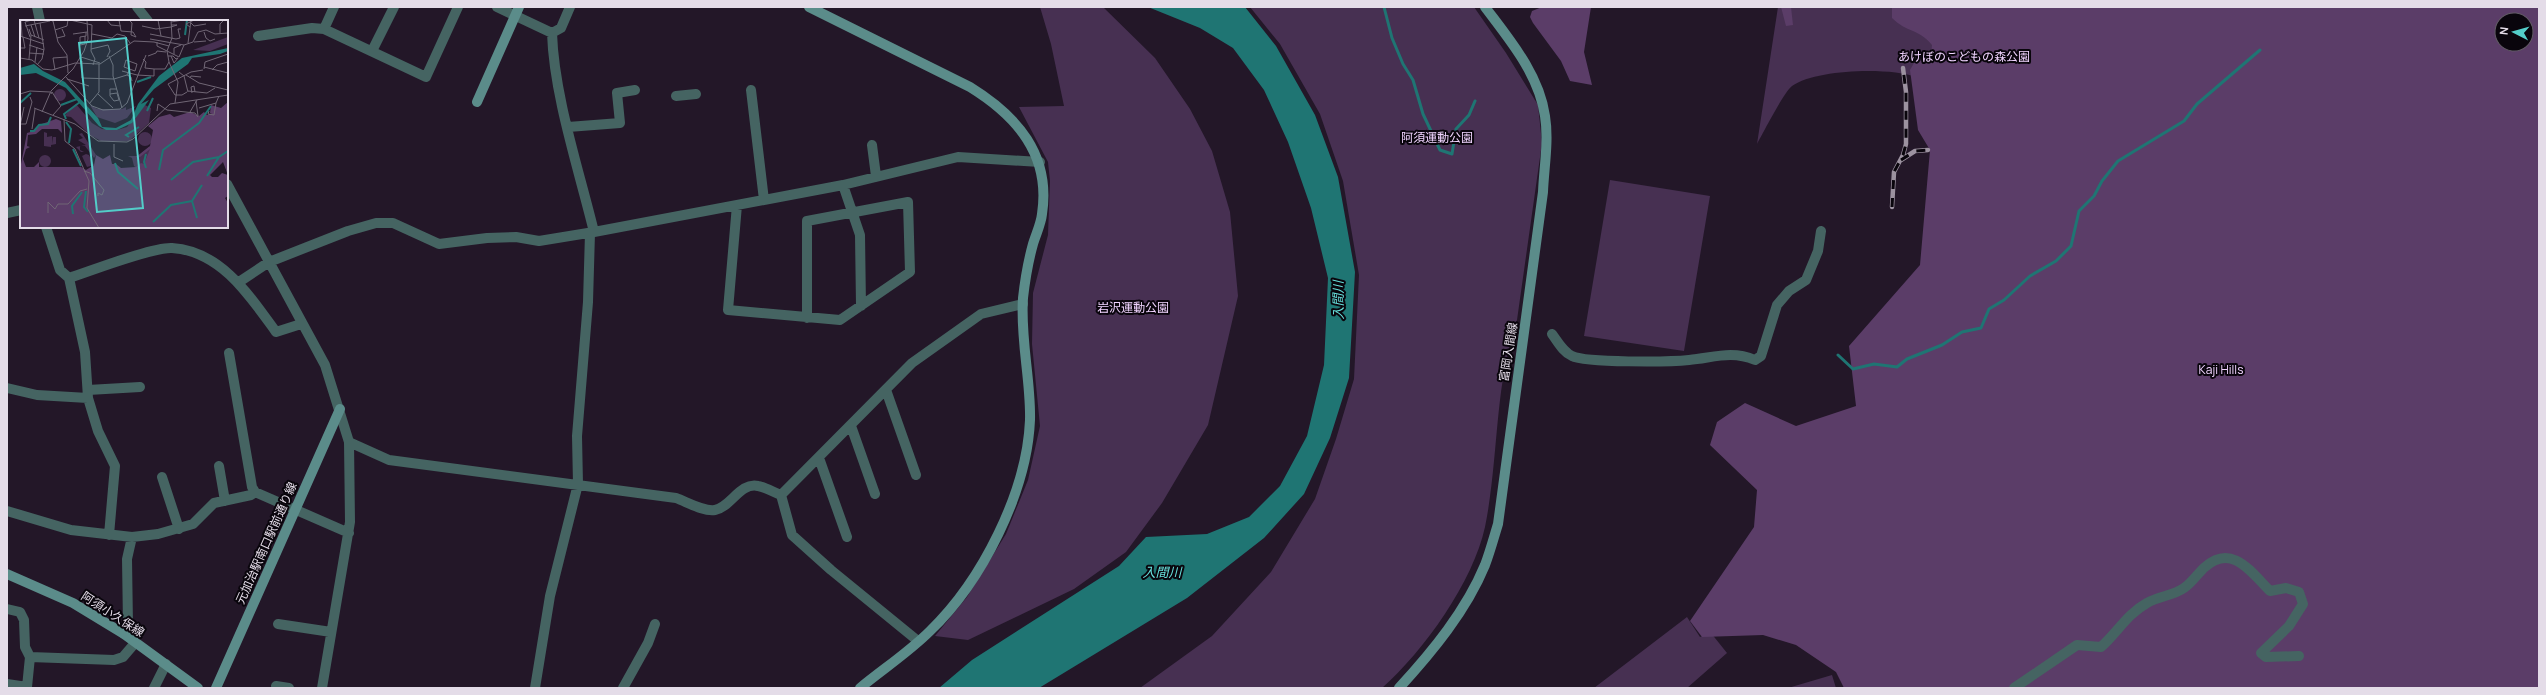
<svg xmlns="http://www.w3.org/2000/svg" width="2546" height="695" viewBox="0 0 2546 695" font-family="Manrope,'Noto Sans JP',sans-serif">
  <rect width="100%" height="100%" fill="#231728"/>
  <path fill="#473052" d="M1040 7H1103L1155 58 1190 109 1212 151 1230 212 1238 296 1208 425 1162 503 1126 552 1074 589 968 640 935 636 967 597 1006 534 1028 480 1040 426 1032 344 1033 293 1048 235 1050 181 1048 162 1019 107 1064 106 1051 44Z
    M1250 7H1474L1506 53 1538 105 1542 143 1517 320C1494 387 1499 458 1485 527 1473 582 1424 651 1382 688H1140L1212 636 1271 572 1315 499 1336 439 1354 379 1359 275 1343 181 1320 114 1280 44Z
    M1778 7H2016L1917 77C1889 67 1816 69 1792 86 1784 92 1763 133 1757 144Z
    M1610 180 1710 196 1684 351 1584 336Z
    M1687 617 1700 637 1711 633 1727 653 1687 688H1594Z
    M1832 675 1836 688H1788Z"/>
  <path fill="#5b3d68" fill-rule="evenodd" d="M1542 7H1591L1584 52 1592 85 1570 81 1561 61 1533 23 1530 17 1532 11Z
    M1781 7H1791L1793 25 1786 26Z
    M1892 7H2539V688H1844L1836 672 1796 645 1763 635 1702 637 1690 621 1754 527 1757 490 1710 445 1717 422 1745 403 1796 426 1856 406 1849 346 1920 265 1930 150 1918 130 1910 70 1914 63 1931 57 1932 45C1918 28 1907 33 1892 18ZM2502 20H2526V44H2502Z"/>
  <path fill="#1f7573" d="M1148 7H1245L1276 46 1315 115 1338 177 1355 272 1349 378 1330 438 1304 494 1264 538 1187 598 1039 688H939L972 660 1119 566 1146 537 1207 534 1249 517 1280 486 1307 436 1324 365 1328 278 1311 208 1288 142 1264 90 1233 48 1200 28Z"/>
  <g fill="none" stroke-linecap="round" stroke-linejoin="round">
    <path stroke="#1f7573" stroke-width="3" d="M1384 7 1392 38 1403 64 1413 80 1423 114 1440 150 1452 154 1456 129 1469 115 1475 101
      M1838 355 1853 369 1874 364 1897 367 1907 359 1942 345 1962 332 1981 328 1989 309 2004 300 2030 276 2056 261 2071 246 2079 211 2094 196 2102 181 2118 161 2184 121 2197 104 2260 50"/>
    <path stroke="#456462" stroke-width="10" d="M37 7 40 21
      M137 7 148 21
      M334 7 324 29 426 77 458 7
      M497 7 552 33 561 28 570 7
      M552 33C554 96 579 170 594 232
      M258 36 312 28 324 29
      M372 51 394 7
      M751 90 764 200
      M676 96 696 94
      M568 127 620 123 617 93 635 90
      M872 145 876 176
      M227 184 325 365 349 442 350 522 322 688
      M843 185 860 235 861 306
      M737 205 728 310 840 320 910 272 908 202 807 221V318
      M7 213 21 210
      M46 227 60 270 69 278
      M239 282 269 262 348 231 376 223H393L439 244 487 238 516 237 539 241 594 232 843 185 958 157 1040 162
      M1552 334C1558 342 1563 352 1572 356 1586 363 1670 362 1689 360 1713 358 1731 350 1755 360L1761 356 1777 305 1789 291 1806 280 1818 251 1821 231
      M229 353 252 487 255 492 349 533
      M7 388 37 395 88 398
      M88 390 140 387
      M886 390 916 475
      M851 426 875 494
      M349 442 389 460 676 498C687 502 704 512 715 510 731 507 740 482 758 486 765 487 773 492 781 495L792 535 831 570 918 641
      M819 458 847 537
      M219 466 225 501
      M162 477 179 529
      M781 495 912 363 981 314 1023 304
      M7 511 71 530 132 537 158 534 193 524 214 503 251 495 255 492
      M109 535 115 466 98 431 88 398 85 352 69 278C91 271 152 247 172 248 221 251 250 296 276 332L301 324
      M7 609 20 612 24 620 25 647 30 657 27 687 7 684
      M278 624 331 632
      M124 634 128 625 127 559 132 537
      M30 657 114 660 123 657 135 643
      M276 686 289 688
      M154 688 166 664
      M535 688 550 596 578 484 577 436 588 302 590 233
      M623 688 648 643 655 624
      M2014 688 2077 645 2101 647C2117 633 2127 614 2147 603 2158 596 2173 596 2184 588 2192 583 2198 573 2205 567 2232 543 2251 572 2270 591L2286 588 2299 592 2303 604 2289 626 2261 653 2266 657 2299 656"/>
    <path stroke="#5b8c8a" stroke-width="10" d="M809 7 970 87C1017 116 1051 155 1042 214 1041 224 1036 234 1033 244 1028 262 1025 280 1023 298 1020 339 1031 380 1030 420 1027 492 982 581 930 631 909 652 883 669 860 688
      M477 102 519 7
      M7 574 73 603 124 634 198 688
      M216 688 340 409
      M1399 688C1432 652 1466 611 1485 565 1490 552 1494 537 1498 524L1543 192C1544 167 1549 141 1545 116 1539 74 1509 39 1485 7"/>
    <defs>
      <path id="rail" d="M1901 160 1915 151 1928 150
        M1892 207 1894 172 1903 155 1906 144V92L1903 68"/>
    </defs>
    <use href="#rail" stroke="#9c92a0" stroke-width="4.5"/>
    <use href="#rail" stroke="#09050c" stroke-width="3" stroke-dasharray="9" stroke-linecap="butt"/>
  </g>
  <g text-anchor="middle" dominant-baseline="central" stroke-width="4" stroke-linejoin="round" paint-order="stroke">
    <g font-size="12" fill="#f1d4ff" stroke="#09050c">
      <text x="1964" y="56">あけぼのこどもの森公園</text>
      <text x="1437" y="137">阿須運動公園</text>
      <text x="1133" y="307">岩沢運動公園</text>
      <text x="2221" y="369">Kaji Hills</text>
    </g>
    <g font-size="12" fill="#e4dce8" stroke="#09050c">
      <text transform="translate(1508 352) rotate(-81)">富岡入間線</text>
      <text transform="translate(266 543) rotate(-66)">元加治駅南口駅前通り線</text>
      <text transform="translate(113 614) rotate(33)">阿須小久保線</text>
    </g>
    <g font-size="13" font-style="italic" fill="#68e1dd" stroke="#09050c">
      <text transform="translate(1338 300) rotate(-91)">入間川</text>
      <text x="1162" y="572">入間川</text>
    </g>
  </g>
  <g transform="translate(20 20)">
    <rect width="208" height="208" fill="#231728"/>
    <path d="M208 17V24L190 31 173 30ZM34 75a6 6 0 1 1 12 0a6 6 0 1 1-12 0ZM56 84 72 103 82 109 97 110 107 107 125 85 131 88 129 103 109 121H81L70 115 51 97 44 96ZM70 85 77 89H102L106 87V90L116 86 107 98 95 103 77 97ZM118 119a7 7 0 1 1 14 0a7 7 0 1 1-14 0ZM24 112 27 113V117L32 116 33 124V117H36V124L31 125V127L24 126ZM62 113 76 135 74 138 65 126H60V130L64 132H61L56 127 66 125 58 120 63 118 59 114ZM129 127 132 129 122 152 114 146 112 138 108 136H118ZM66 134 69 135 74 145 67 147 62 136ZM19 141a6 6 0 1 1 12 0a6 6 0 1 1-12 0Z" fill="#473052"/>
    <path d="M208 82V176L205 178 208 183V208H0V144H2H1L7 113 14 111 19 105 36 99 41 101 42 113 38 109H22L16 114 8 115 7 126 10 127 6 129 3 139 6 147H14L19 142V147H61L66 150 74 145 76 135 83 139 90 135 92 144H96L101 148 116 147 121 143 124 144 130 129 120 137H116L130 126 133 110 128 106 139 97 150 94 154 97 170 92 179 96 184 92 187 95 192 93H190L191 85 201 88ZM203 142 208 155 202 153 198 157H192L190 155Z" fill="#5b3d68" fill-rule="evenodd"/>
    <path d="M208 28V31L200 34 172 38 168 44 134 69 121 84 129 80 112 103 97 110H86L79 106 46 68 16 53 0 55V48L14 44 23 51 45 62 78 98 82 107 96 108 111 100 118 84 139 56 162 38Z" fill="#1f7573"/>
    <path fill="none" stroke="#1f7573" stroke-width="2" d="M165 15 167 0M117 62 131 57M0 83 11 73M41 85 57 79M127 91 133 78M46 99 44 94 60 82M46 102 51 109 49 123M10 111H14L19 105 28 104 31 97M109 117 106 115 119 107M53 129 61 146M126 134 124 142 126 148M95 143 98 152 118 169M139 150 143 130 179 103 191 86M187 156 199 137 208 131M151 160 173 142 199 137M66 171 64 187 68 192M53 194 52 186 62 172M177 198 172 181 182 165M133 202 151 185 172 181"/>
    <path fill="none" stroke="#706675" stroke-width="1" d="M1 0 2 17M14 0 19 18M30 0 33 1 38 22 47 35 48 53M50 0 72 5 71 31 75 39 73 45M87 0 91 5 101 6M99 0 101 11 113 12 116 17M109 0 112 3 111 15 116 17M138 0 141 16M151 0 152 18 147 31 149 42 158 62 155 83M151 2 163 0M171 3 174 6 186 4M11 5 15 17M151 5H157L151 7M5 6 30 1M122 6 136 9 151 7M170 7 166 4 174 0M9 9 11 15 24 20M35 10 47 6 48 0M184 12 186 18 190 21 195 19M200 13V4L204 0M53 14 67 12M72 14 92 18 97 14 105 16 110 23M130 14 156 19 160 18 158 9H161M0 16 24 24M65 16V24L60 25V17L66 16V12M10 17 5 2 12 0M37 18 45 16 42 9M130 19 164 25 173 22 178 12 186 10 195 14 208 13M137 22V26L159 37 164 25M174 22 186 21M168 23 171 0M9 25 24 30M0 28H5L3 17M71 29 88 25 90 31 87 37M9 33 24 34M154 34V28L161 25M89 36 93 45V56L102 88M128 36 136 33 137 31 146 32M148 36H153L156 39 158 38 154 43 151 36M61 37 80 43M0 38 12 40 23 49 32 50 55 43 80 44 114 21 134 22 149 26M9 39 11 15M123 39 126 42 125 48 134 49M106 40 117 44 115 51 104 47ZM62 41V58L94 59M15 42 17 27M17 45 22 39 24 29 20 3M184 47 208 53M184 49 185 42 208 34M35 50 33 38 47 37M192 50 197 45 208 42M102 51 117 55M109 51 107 55 111 57 112 61M159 52 164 56 168 72M117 55 134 56V49H145L149 42M166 55 179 63 208 70M45 56 72 86 83 90 100 89 107 83 126 35M170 58 171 56 181 57M47 59 69 66M94 59 107 55M168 71 187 73 195 68M172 73 171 67 174 66 175 72M0 74 10 71 30 72M31 74 32 72 41 86 33 95M78 74 93 88M90 74 97 73 99 80 94 81 90 76V69H97M155 75 148 64 171 52 183 50M155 75H162L167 72M176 81 178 96M69 84 79 72V44M14 88 55 104 78 121 107 122 113 119 150 84 208 75M179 88 196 83 199 76M137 91 138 84 147 90 175 93 178 97M189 91 188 94 194 95 196 83M22 92 31 71 53 49 64 31 68 19 67 0M170 92 177 80M44 99 45 121 55 129 69 161 67 188 79 208M1 104H6L12 82 10 77M0 106 4 87M12 109 15 89M94 124V137L103 141M64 151 70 153 84 170 82 175 78 173V176M28 193V182L35 189 38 184H48L60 171 67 169"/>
    <path fill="#53cdc9" fill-opacity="0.15" stroke="#53cdc9" stroke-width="2" d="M106 18 123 188 77 192 59 23Z"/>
    <rect width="208" height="208" fill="none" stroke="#e4dce8" stroke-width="2"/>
  </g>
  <rect width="2546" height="695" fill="none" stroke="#e4dce8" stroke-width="16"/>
  <g transform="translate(2514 32) rotate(276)"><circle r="19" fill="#09050c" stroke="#615b64"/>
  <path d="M0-3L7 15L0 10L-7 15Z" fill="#53cdc9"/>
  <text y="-6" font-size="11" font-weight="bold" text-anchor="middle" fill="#e4dce8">N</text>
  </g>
</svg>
